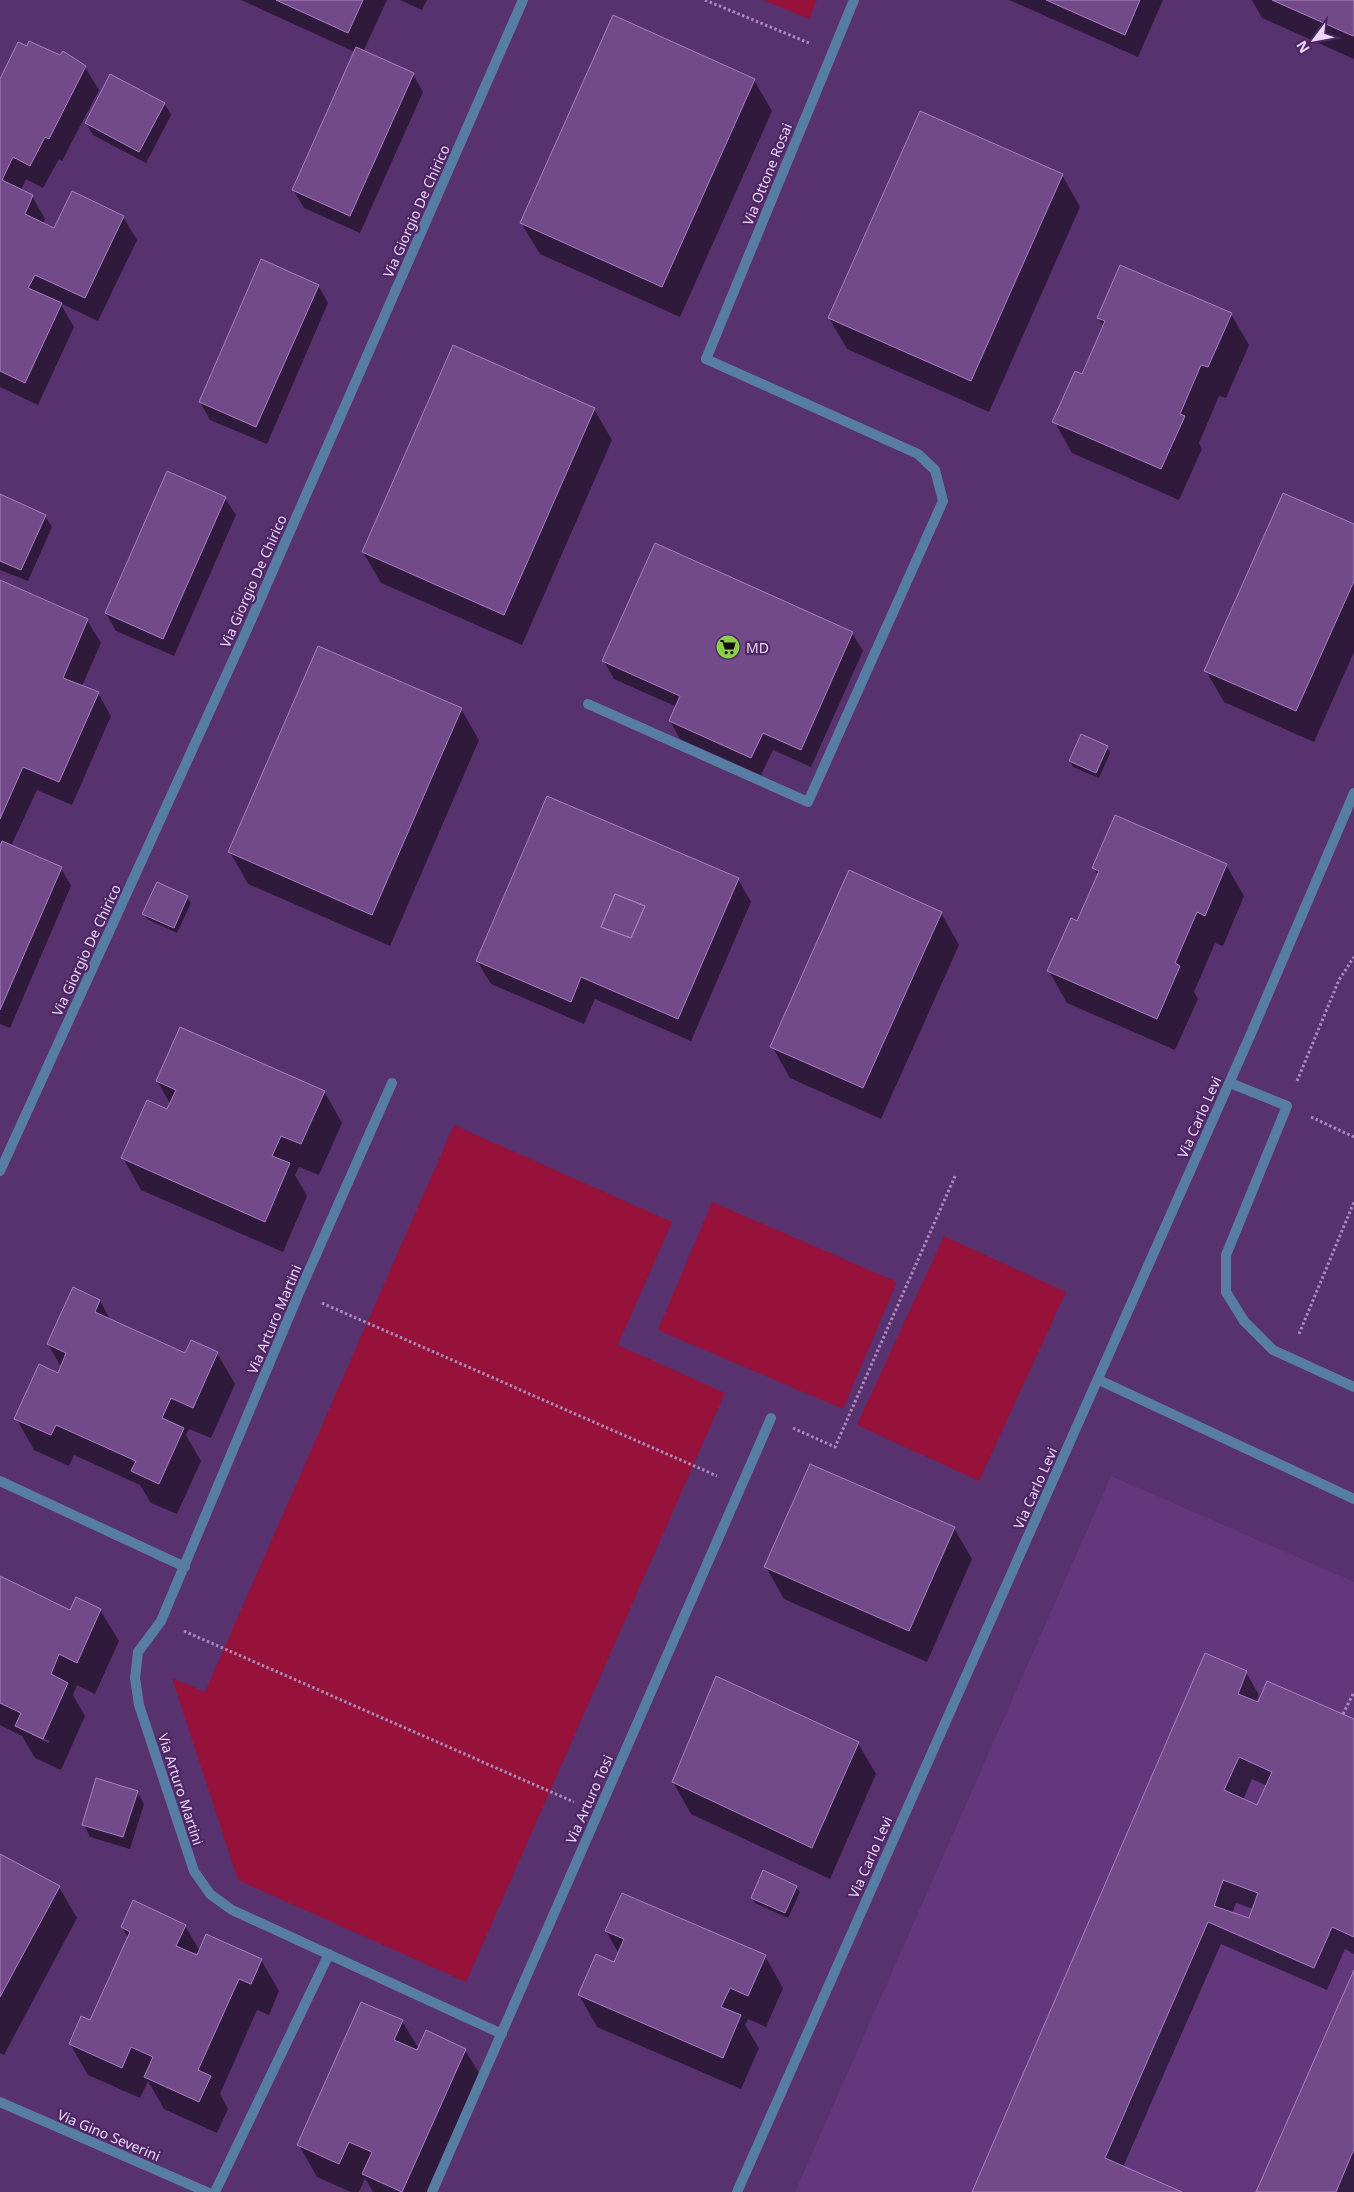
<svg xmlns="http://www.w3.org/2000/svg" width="1354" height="2192" viewBox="0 0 1354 2192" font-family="'Noto Sans',sans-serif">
  <rect width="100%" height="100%" fill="#58316f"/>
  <path fill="#63377c" d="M1111 1476 1354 1582V2192H795Z"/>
  <path fill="#96123a" d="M763 0H817L809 19Z
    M454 1125 672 1222 618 1345 725 1393 466 1982 238 1880 172 1678 205 1692Z
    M712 1202 897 1282 843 1409 658 1330Z
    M944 1236 1066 1292 979 1481 857 1425Z"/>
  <path fill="#0007" fill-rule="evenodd" d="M241 0H387L363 52 413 74 423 92 360 233 304 208 293 190 355 52Z
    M400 0H427L422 10Z
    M1009 0H1163L1138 57Z
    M1252 0H1354V59L1262 18Z
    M85 67 99 90 62 161 59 159 43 188 26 179 21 190 32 196 45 219 43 224 55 230 123 217 137 240 98 321 60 303 74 327 38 405 0 387V82Z
    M754 80 772 111 680 317 540 254 521 223Z
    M164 103 171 115 146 163 93 135 86 123Z
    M1062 175 1080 207 989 412 847 349 829 318Z
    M318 285 328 303 267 444 210 420 200 402Z
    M1231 314 1249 345 1226 398 1219 396 1199 443 1202 449 1179 500 1072 453 1054 421 1083 375 1104 327 1098 318Z
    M594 409 612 440 522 645 381 583 363 552Z
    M0 495 45 516 52 527 28 581 0 570Z
    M225 498 236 515 174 656 116 631 106 613Z
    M1354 526V652L1314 742 1224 702 1206 671Z
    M656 545 852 633 863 651 811 767 773 750 761 775 680 739 670 721 677 707 614 679 604 661Z
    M0 581 87 620 101 643 82 686 98 693 111 716 72 805 37 790 11 846 61 868 71 886 10 1028 0 1024V850L3 844 0 843Z
    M461 709 479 740 390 946 248 884 230 852Z
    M1107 747 1110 753 1099 778 1073 767 1070 761Z
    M1226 865 1244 896 1223 946 1215 943 1194 992 1198 999 1175 1050 1067 1003 1049 971 1078 923 1098 876 1094 868Z
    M738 879 751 902 691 1041 595 999 584 1024 491 984 477 961Z
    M187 897 191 903 177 933 147 919 144 914Z
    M941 913 959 945 881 1119 790 1078 772 1046Z
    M157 1081 324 1091 342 1123 319 1175 299 1167 295 1175 307 1196 283 1252 141 1190 123 1158 168 1111 171 1105Z
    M100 1301 111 1321 185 1355 217 1353 235 1384 211 1438 189 1429 186 1435 201 1461 177 1514 151 1503 140 1485 74 1455 69 1466 34 1450 16 1418 58 1374 61 1367 48 1344Z
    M954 1528 972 1559 927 1662 784 1599 766 1567Z
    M0 1577 71 1611 100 1610 119 1641 95 1694 77 1685 73 1695 85 1716 61 1770 35 1758 22 1736 0 1725ZM32 1733 50 1741 48 1743 32 1735Z
    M1246 1672 1259 1695 1256 1703 1354 1720V1954L1345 1949 1327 1990 1221 1944 1123 2167 1179 2192H973ZM1252 1779 1267 1786 1257 1806 1243 1800ZM1236 1903 1253 1909 1249 1920 1232 1914Z
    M858 1743 876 1774 830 1879 691 1814 673 1782Z
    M137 1792 144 1804 130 1849 90 1837 84 1825Z
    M0 1855 59 1887 77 1918 4 2055 0 2053Z
    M796 1887 800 1892 788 1918 755 1903 752 1898Z
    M185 1926 200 1951 261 1960 279 1991 269 2015 257 2010 220 2094 228 2109 217 2133 164 2109 148 2081 140 2098 88 2075 70 2044 91 2022 128 1938 122 1927Z
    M606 1931 765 1956 783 1988 766 2027 748 2019 745 2025 759 2048 741 2089 597 2027 579 1995 615 1964 619 1954Z
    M1354 1973V2192H1258Z
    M402 2021 419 2049 465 2050 484 2081 434 2192H373L365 2178 359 2192H351L317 2177 299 2145Z"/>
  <path fill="#724a8a" stroke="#a980c4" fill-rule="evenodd" d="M276 0H363L348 33Z
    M1046 0H1140L1125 35Z
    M1272 0H1354V34L1353 36Z
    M613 15 755 79 662 287 520 223Z
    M29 41 60 55 63 51 86 66 49 139 45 137 30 166 13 157 2 180 33 195 25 214 54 228 72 191 124 216 85 298 35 275 28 288 62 303 25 383 0 371V79L18 42 27 46Z
    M356 47 414 73 350 216 292 190Z
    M110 74 165 103 139 152 85 123Z
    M920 111 1063 174 971 381 828 318Z
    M261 259 319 285 256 427 199 402Z
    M1120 265 1232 313 1208 367 1201 365 1180 414 1185 416 1161 469 1052 422 1075 371 1082 374 1105 321 1097 318Z
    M453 345 595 408 504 615 362 552Z
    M167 471 226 497 163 639 105 613Z
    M1283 493 1354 524V581L1296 711 1204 671Z
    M0 494 46 515 21 570 0 561Z
    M655 543 853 632 801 750 763 733 751 758 669 721 680 696 602 661Z
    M0 580 88 619 63 678 99 692 59 782 23 767 0 819Z
    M318 646 462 708 372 915 228 852Z
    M1081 734 1108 746 1096 773 1069 761Z
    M547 796 739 878 678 1019 581 977 571 1002 476 961ZM615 894 645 906 631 938 601 927Z
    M1115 815 1227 864 1205 916 1197 912 1175 963 1180 966 1157 1019 1047 971 1071 918 1077 921 1099 871 1092 868Z
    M2 841 62 867 0 1010V846Z
    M849 870 942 912 863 1088 770 1047Z
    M157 882 188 896 174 928 142 914Z
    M615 894 645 906 631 938 601 927Z
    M180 1027 325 1091 301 1144 281 1136 272 1156 290 1163 265 1222 121 1158 147 1100 167 1109 176 1090 156 1081Z
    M73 1287 100 1300 95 1312 185 1353 191 1340 218 1352 193 1408 171 1398 162 1418 184 1428 159 1484 131 1471 136 1461 56 1425 51 1435 14 1419 39 1364 58 1373 66 1353 47 1344Z
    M810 1464 955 1527 909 1631 764 1567Z
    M0 1576 70 1610 76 1597 101 1609 77 1663 59 1654 51 1674 68 1683 43 1739 15 1726 21 1713 0 1703Z
    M1205 1653 1247 1671 1238 1694 1258 1702 1267 1681 1354 1719V1937L1332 1927 1314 1968 1208 1922 1105 2158 1182 2192H972ZM1239 1757 1272 1772 1257 1805 1224 1790ZM1223 1880 1258 1893 1249 1918 1214 1906Z
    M716 1676 859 1742 812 1848 672 1782Z
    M96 1778 138 1791 123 1837 82 1825Z
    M0 1854 60 1886 0 1997Z
    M763 1870 797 1886 785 1913 751 1898Z
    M622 1893 766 1955 748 1996 730 1988 721 2007 741 2015 723 2058 578 1995 596 1954 614 1962 624 1939 605 1931Z
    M133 1900 186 1925 176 1946 197 1955 206 1934 262 1959 251 1984 239 1979 198 2070 211 2076 199 2102 144 2077 153 2057 131 2047 122 2068 69 2044 81 2016 90 2020 130 1932 121 1927Z
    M1354 1970V2149L1336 2192H1256Z
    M361 2002 403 2020 394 2040 417 2050 426 2030 466 2049 402 2192 362 2174 372 2152 349 2142 339 2164 297 2145Z"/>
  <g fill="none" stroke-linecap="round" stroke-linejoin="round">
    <path stroke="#a98cbc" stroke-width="3" stroke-dasharray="2.5 2.5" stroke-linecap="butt" d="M705 0 809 43
      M1297 1081 1339 980 1354 957
      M1311 1117 1354 1137
      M322 1303 717 1476
      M1299 1334 1354 1202
      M793 1428 835 1447 956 1174
      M184 1631 574 1802
      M1343 1714 1354 1692"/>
    <path stroke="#587da5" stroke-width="10" d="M588 704 808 802 943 501 935 470 918 454 706 359
      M1230 1083 1287 1106 1226 1255V1292L1244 1321 1273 1350 1354 1387"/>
    <path stroke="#587da5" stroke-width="10" d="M706 359 854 0
      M392 1083 299 1293 161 1621 138 1652 135 1678 139 1705 194 1871 210 1894 232 1910 502 2034
      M0 1171 245 634 523 0
      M1099 1380 1354 1499
      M0 1481 185 1567
      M0 2102 207 2192
      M215 2192 329 1954
      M432 2192 771 1418
      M737 2192 1250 1036 1354 793"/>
  </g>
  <defs>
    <symbol id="supermarket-disc" viewBox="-11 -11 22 22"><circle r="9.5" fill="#8cce45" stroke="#4d2663"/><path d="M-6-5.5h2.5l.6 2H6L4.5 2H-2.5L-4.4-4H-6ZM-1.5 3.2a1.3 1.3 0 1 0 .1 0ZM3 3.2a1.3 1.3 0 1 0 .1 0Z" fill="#111"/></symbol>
  </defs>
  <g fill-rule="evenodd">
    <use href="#supermarket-disc" x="714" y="633" width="28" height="28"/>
  </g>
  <g text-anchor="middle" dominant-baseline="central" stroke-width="4.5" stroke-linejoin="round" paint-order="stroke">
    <g font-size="14" fill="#ecd7fb" stroke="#4d2663">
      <text transform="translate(767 174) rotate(-68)">Via Ottone Rosai</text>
      <text transform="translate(416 211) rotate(-66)">Via Giorgio De Chirico</text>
      <text transform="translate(253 581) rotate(-66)">Via Giorgio De Chirico</text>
      <text transform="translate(86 950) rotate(-65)">Via Giorgio De Chirico</text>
      <text transform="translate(1199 1117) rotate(-66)">Via Carlo Levi</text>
      <text transform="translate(274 1319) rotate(-67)">Via Arturo Martini</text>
      <text transform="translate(1035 1488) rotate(-66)">Via Carlo Levi</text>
      <text transform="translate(181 1789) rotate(72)">Via Arturo Martini</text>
      <text transform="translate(589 1799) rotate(-66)">Via Arturo Tosi</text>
      <text transform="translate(870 1857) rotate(-66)">Via Carlo Levi</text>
      <text transform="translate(109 2135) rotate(23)">Via Gino Severini</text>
    </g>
    <g font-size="14" fill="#ecd7fb" stroke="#4d2663" text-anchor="start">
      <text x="746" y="647">MD</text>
    </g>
  </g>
  <g transform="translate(1314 40) rotate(238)" stroke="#4d2663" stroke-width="4" paint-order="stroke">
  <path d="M0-4L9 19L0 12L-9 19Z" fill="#ecd7fb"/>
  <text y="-8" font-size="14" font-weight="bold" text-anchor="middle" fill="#ecd7fb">N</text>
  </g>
</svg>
